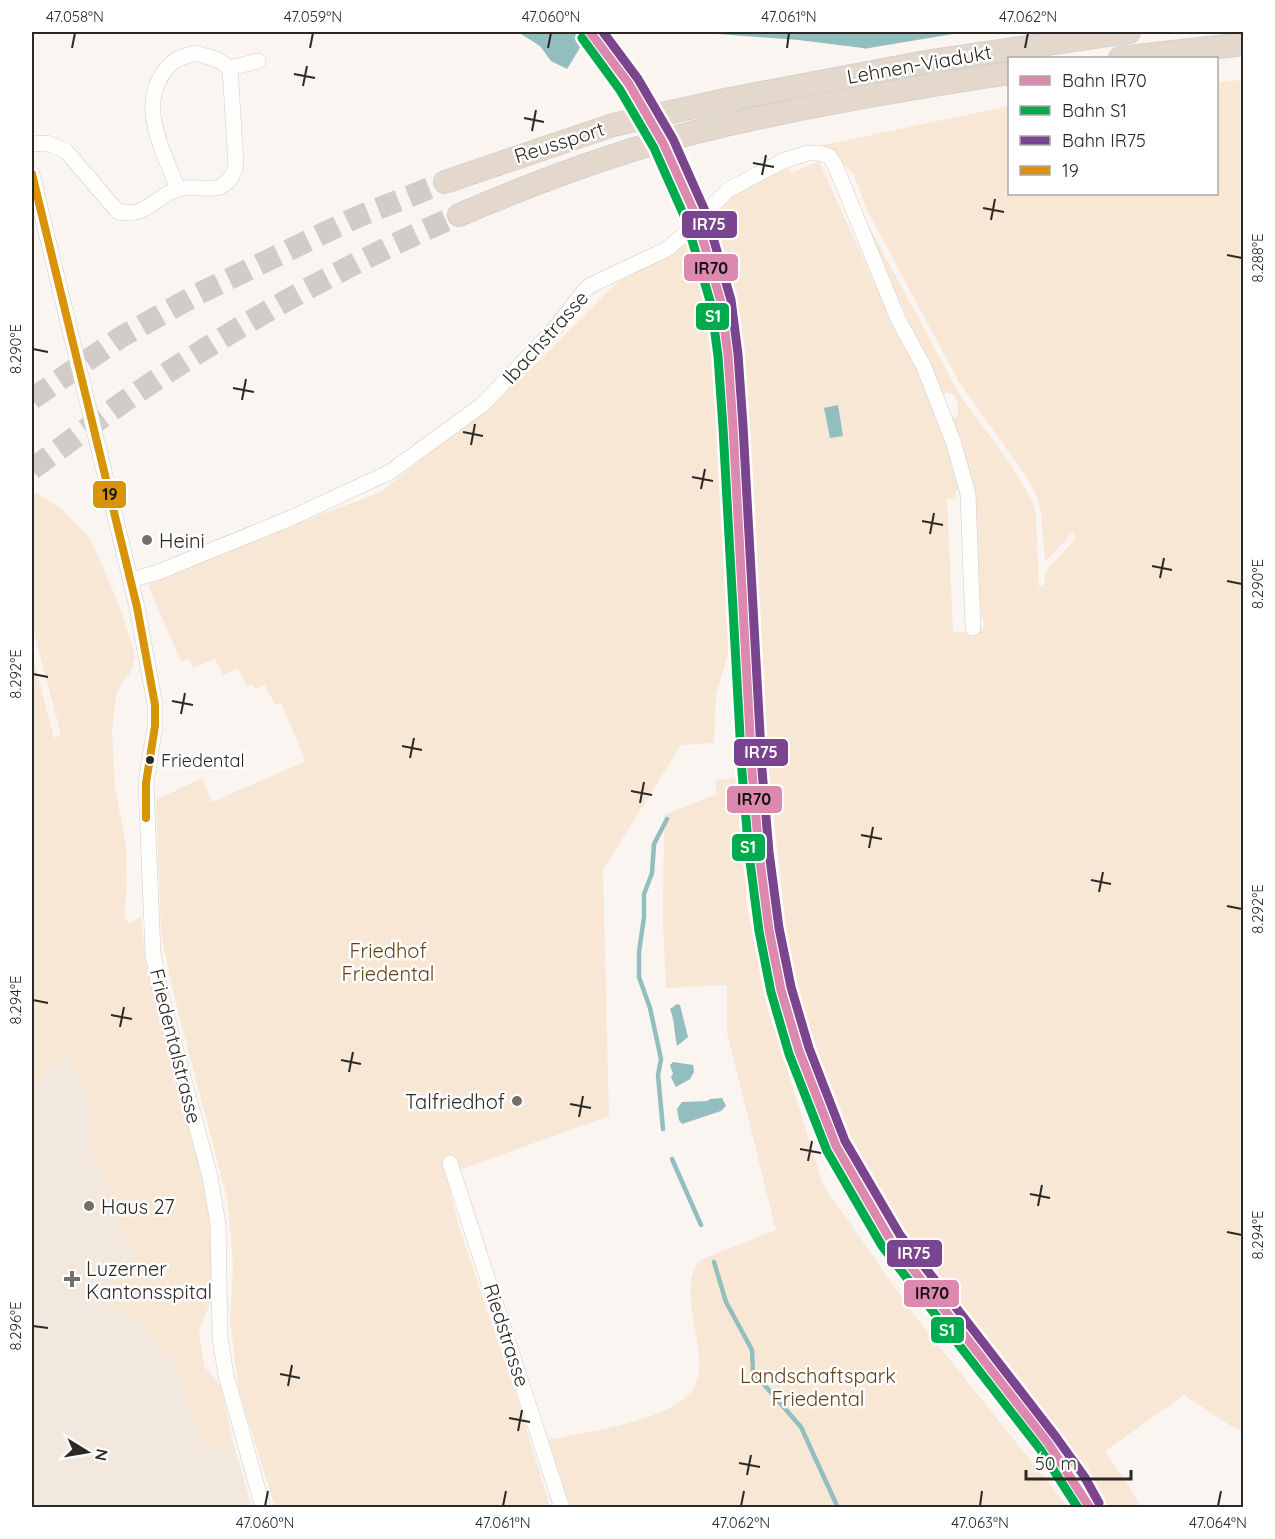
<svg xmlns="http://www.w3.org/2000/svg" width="1275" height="1539" viewBox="0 0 1275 1539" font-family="Quicksand,sans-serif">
  <rect width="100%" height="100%" fill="#faf5f0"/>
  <path fill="#f2e8de" d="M67 1054 90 1099 91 1152 133 1252 131 1264 94 1294 150 1333 164 1357H173L186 1401 208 1451 233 1442 252 1507H32V1087Z"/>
  <path fill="#f9e7d6" d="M1243 80V1430L1234 1428 1184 1395 1105 1451 1130 1488 1141 1507H1106L1095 1486 870 1185 818 1069 790 968 766 747 762 643 745 425H723L730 646 716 695 714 743 681 745 603 870 609 1116 446 1175 459 1227 518 1401 550 1507H275L239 1392 230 1321 233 1265 228 1202 173 992 161 933 156 800 202 778 212 802 306 761 281 703 275 705 265 685 255 689 253 684 247 687 238 669 223 675 215 659 193 668 189 659 181 662 148 585 213 555 381 492 521 379 610 289 734 191 789 168 791 173 819 161 892 322 913 358 962 488 955 491 956 499H947L953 632 976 633 985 626C972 597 981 552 975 520 970 485 958 450 950 415L955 418 958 415C958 405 959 394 946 392L942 398 865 221H866L961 397 1011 465 1032 500 1036 516 1039 587 1044 584 1046 571 1075 539 1073 532 1045 562 1041 513 1038 499 1028 479 960 384 867 210 853 173 839 160 819 146 1009 106 1010 194H1216L1217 82Z
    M37 493 64 511 91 540 118 602 133 647 135 657 130 673 121 684 116 696 112 731 115 787 126 846 127 887 124 916 129 924 141 916 146 964 201 1173 210 1219 212 1298 199 1331 204 1366 221 1386 233 1442 207 1451 186 1401 173 1357H164L150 1333 94 1294 131 1264 133 1252 91 1152 90 1099 67 1055 32 1087V654L54 738 61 734 32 626V494Z
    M737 777 744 814 747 856 746 901 768 1008 823 1185 918 1320 1068 1507H568L547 1440C585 1432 663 1422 689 1394 699 1384 700 1368 699 1355 697 1331 688 1307 691 1282 692 1275 695 1268 698 1261L776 1230 727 1033V985L666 988 663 923 664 815 717 794 715 781Z"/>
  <path fill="#92bec0" d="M513 32H596L581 46 567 69 551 61 540 46 521 34Z
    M691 32H1243L1010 58 914 75 863 48 798 40Z
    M838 405 843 436 830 438 824 408Z
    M677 1004 680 1005 688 1037 677 1046C674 1033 675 1021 670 1009Z
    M673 1062 693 1065 694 1072 690 1079 676 1087 671 1077 673 1074 670 1065Z
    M722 1098 726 1106 721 1111 682 1124 679 1120 677 1109 682 1102 707 1101 710 1099Z"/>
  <path fill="#faf5f0" d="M965 32H1243L1244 51 1198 58H1010V75L914 78 862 51 857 50Z"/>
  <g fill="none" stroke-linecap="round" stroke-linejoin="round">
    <path stroke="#92bec0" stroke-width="4.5" d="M663 1129 658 1075 661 1059 650 1008 639 977V952L644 917V894L652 873 654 844 667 819
      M672 1159 701 1225
      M714 1262 726 1302 752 1350 753 1372 801 1427 838 1508"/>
    <path stroke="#d1ccc7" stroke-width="22" stroke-dasharray="22 11" stroke-linecap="butt" d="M32 399 121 337 198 294 355 218 445 182
      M32 469C71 441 110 410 150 384 248 319 352 261 459 215"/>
    <defs>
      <path id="minor" d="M32 144 47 143 66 151 118 212C148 217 154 197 178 189 190 185 210 191 220 187 230 182 233 175 236 165L230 68 258 61
        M32 174 137 607 155 705V726L146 783 153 954 160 991 210 1177 218 1224 220 1338 226 1375 263 1508
        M178 189C162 148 133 98 173 62 179 58 188 55 195 53L216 59 230 68
        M130 580 156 573 291 518 390 472 482 405 553 331 585 290 591 285 667 249 687 232 728 190 785 160 808 153H819L829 156 835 165 898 319 924 367 953 441 968 494 973 628
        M450 1163 562 1508"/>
      <path id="highway" d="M1120 58 1244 44
        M445 182 613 125 730 99 931 61 1129 32
        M459 215C536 182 615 152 696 132 799 107 904 89 1010 73"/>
    </defs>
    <use href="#minor" stroke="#d1cdca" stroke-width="16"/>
    <use href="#highway" stroke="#d3d0ce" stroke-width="24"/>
    <use href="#minor" stroke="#fefefd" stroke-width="15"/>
    <use href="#highway" stroke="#e3d8cb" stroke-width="22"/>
    <defs>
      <path id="bus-1" d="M32 174 137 607 155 705V726L146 783V818"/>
    </defs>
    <use href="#bus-1" stroke="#fff" stroke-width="12"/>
    <use href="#bus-1" stroke="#d89306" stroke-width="8"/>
    <defs>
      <path id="rail-1" d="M590 32 629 84 663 143 696 216 721 302 728 355 733 427 752 771 759 853 769 930 781 990 799 1051 836 1146 891 1241 1048 1443 1090 1508"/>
      <path id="rail-2" d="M582 38 620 90 654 148 686 220 711 304 718 356 723 428 742 772 749 854 759 931 771 992 789 1054 827 1151 882 1246 1040 1449 1078 1508"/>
      <path id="rail-3" d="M603 32 638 79 673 139 706 213 731 300 738 354 743 426 762 770 769 852 779 928 791 987 809 1048 845 1141 900 1235 1056 1437 1084 1476 1099 1503"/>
    </defs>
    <use href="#rail-1" stroke="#fff" stroke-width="14"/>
    <use href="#rail-2" stroke="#fff" stroke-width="14"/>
    <use href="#rail-3" stroke="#fff" stroke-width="14"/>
    <use href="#rail-1" stroke="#dd88ae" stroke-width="9"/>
    <use href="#rail-2" stroke="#00ab4d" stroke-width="9"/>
    <use href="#rail-3" stroke="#7a448f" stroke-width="9"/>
  </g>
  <path fill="none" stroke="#2b2825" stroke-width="2" d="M72 48 75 33M310 48 313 33M548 48 551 33M787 48 789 33M1025 48 1028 33M294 74 315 78M303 86 307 66M524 118 544 122M532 131 536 110M753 163 774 167M762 175 766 155M983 208 1004 212M991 220 995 199M1227 255 1242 258M33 349 48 352M233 388 254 392M242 400 246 379M463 432 483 436M471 445 475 424M692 477 713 481M701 489 705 469M922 521 943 525M930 534 934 513M1152 566 1172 570M1160 578 1164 558M1227 581 1242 584M33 674 48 677M172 701 193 705M181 714 185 693M402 746 422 750M410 758 414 738M631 791 652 795M640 803 644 782M861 835 882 839M869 848 873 827M1091 880 1111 884M1099 892 1103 872M1227 906 1242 909M33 1000 48 1003M111 1015 132 1019M120 1027 124 1007M341 1060 361 1064M349 1072 353 1052M570 1104 591 1108M579 1117 583 1096M800 1149 821 1153M808 1161 812 1141M1030 1194 1050 1198M1038 1206 1042 1185M1227 1232 1242 1235M33 1326 48 1328M280 1374 300 1378M288 1386 292 1365M509 1418 530 1422M518 1431 522 1410M739 1463 760 1467M747 1475 751 1455M265 1506 268 1491M503 1506 506 1491M741 1506 744 1491M980 1506 982 1491M1218 1506 1221 1491"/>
  <g fill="#73706c" stroke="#fff" stroke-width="2">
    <circle cx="147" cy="540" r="6"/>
    <circle cx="517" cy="1101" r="6"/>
    <circle cx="89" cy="1206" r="6"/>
    <path d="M69 1270h6v6h6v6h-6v6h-6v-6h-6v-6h6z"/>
  </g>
  <circle fill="#2b2825" stroke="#fff" stroke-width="2" cx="150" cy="760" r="5"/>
  <g text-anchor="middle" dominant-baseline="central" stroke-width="5" stroke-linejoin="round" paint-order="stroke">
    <g font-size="18" fill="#2b2825" stroke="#fff" text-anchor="start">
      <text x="161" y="760">Friedental</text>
    </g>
    <g font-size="20" fill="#2b2825" stroke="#fff">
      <text transform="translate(919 64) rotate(-10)">Lehnen-Viadukt</text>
      <text transform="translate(559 142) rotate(-18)">Reussport</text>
      <text transform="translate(545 337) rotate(-48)">Ibachstrasse</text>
      <text transform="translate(176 1046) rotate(76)">Friedentalstrasse</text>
      <text transform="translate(507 1335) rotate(72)">Riedstrasse</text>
    </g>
    <g font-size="20" fill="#2b2825" stroke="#fff" text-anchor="start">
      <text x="159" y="540">Heini</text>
      <text x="505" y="1101" text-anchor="end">Talfriedhof</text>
      <text x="101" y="1206">Haus 27</text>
      <text x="86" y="1268">Luzerner<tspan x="86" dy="23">Kantonsspital</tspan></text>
    </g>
    <g font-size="20" fill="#643f13" stroke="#fff">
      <text x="388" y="950">Friedhof<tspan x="388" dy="23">Friedental</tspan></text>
      <text x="818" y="1375">Landschaftspark<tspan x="818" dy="23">Friedental</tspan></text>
    </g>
  </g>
  <g stroke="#fff" stroke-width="2">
    <rect x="681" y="210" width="57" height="29" rx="6" fill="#7a448f"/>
    <rect x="683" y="253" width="56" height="29" rx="6" fill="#dd88ae"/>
    <rect x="695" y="302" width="35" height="29" rx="6" fill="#00ab4d"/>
    <rect x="92" y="480" width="35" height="29" rx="6" fill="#d89306"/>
    <rect x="733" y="738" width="56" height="29" rx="6" fill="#7a448f"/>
    <rect x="726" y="785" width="57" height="29" rx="6" fill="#dd88ae"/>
    <rect x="731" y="833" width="35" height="29" rx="6" fill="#00ab4d"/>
    <rect x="886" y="1239" width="57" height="29" rx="6" fill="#7a448f"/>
    <rect x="903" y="1279" width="57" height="29" rx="6" fill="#dd88ae"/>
    <rect x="930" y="1316" width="35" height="28" rx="6" fill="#00ab4d"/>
  </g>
  <g font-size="16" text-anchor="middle" font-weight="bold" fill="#fff">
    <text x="709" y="230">IR75</text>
    <text x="713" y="322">S1</text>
    <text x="761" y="758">IR75</text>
    <text x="748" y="853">S1</text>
    <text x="914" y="1259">IR75</text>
    <text x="947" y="1336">S1</text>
  </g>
  <g font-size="16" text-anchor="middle" font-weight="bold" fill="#111">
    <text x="711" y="274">IR70</text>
    <text x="110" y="500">19</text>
    <text x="754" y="805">IR70</text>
    <text x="932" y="1299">IR70</text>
  </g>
  <rect width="1275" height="1539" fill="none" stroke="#ffffff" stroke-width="66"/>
  <rect x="1008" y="57" width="210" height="138" fill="#ffffff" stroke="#aaa9a8" stroke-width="1.5"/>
  <rect x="1020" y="76" width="30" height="9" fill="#dd88ae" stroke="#aaa9a8" stroke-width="1.5"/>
  <text x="1062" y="87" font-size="18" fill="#2b2825">Bahn IR70</text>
  <rect x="1020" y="106" width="30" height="9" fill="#00ab4d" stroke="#aaa9a8" stroke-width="1.5"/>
  <text x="1062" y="117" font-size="18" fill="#2b2825">Bahn S1</text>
  <rect x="1020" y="136" width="30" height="9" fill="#7a448f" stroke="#aaa9a8" stroke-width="1.5"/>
  <text x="1062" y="147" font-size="18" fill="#2b2825">Bahn IR75</text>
  <rect x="1020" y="166" width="30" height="9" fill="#d89306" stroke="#aaa9a8" stroke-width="1.5"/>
  <text x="1062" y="177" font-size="18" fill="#2b2825">19</text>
  <g transform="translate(87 1452) rotate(101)" stroke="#ffffff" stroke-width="4.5" paint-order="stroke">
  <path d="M0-4.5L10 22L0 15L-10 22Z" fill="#2b2825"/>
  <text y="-9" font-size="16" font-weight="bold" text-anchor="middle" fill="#2b2825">N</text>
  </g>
  <path d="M1026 1470v9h105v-9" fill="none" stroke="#2b2825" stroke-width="3"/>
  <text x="1035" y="1470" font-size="18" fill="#2b2825" stroke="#ffffff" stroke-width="4.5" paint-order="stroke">50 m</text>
  <rect x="33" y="33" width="1209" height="1473" fill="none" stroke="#2b2825" stroke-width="2"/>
  <g font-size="15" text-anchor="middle" fill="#2b2825">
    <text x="75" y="22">47.058°N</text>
    <text x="313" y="22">47.059°N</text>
    <text x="551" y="22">47.060°N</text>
    <text x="789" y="22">47.061°N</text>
    <text x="1028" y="22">47.062°N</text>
    <text transform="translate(1258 258) rotate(-90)" y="5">8.288°E</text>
    <text transform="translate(16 349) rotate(-90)" y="5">8.290°E</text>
    <text transform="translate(1258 584) rotate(-90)" y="5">8.290°E</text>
    <text transform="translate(16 674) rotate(-90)" y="5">8.292°E</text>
    <text transform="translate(1258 909) rotate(-90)" y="5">8.292°E</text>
    <text transform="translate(16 1000) rotate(-90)" y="5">8.294°E</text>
    <text transform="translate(1258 1235) rotate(-90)" y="5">8.294°E</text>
    <text transform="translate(16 1326) rotate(-90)" y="5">8.296°E</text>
    <text x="265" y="1528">47.060°N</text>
    <text x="503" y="1528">47.061°N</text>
    <text x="741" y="1528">47.062°N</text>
    <text x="980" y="1528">47.063°N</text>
    <text x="1218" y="1528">47.064°N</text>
  </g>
</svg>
